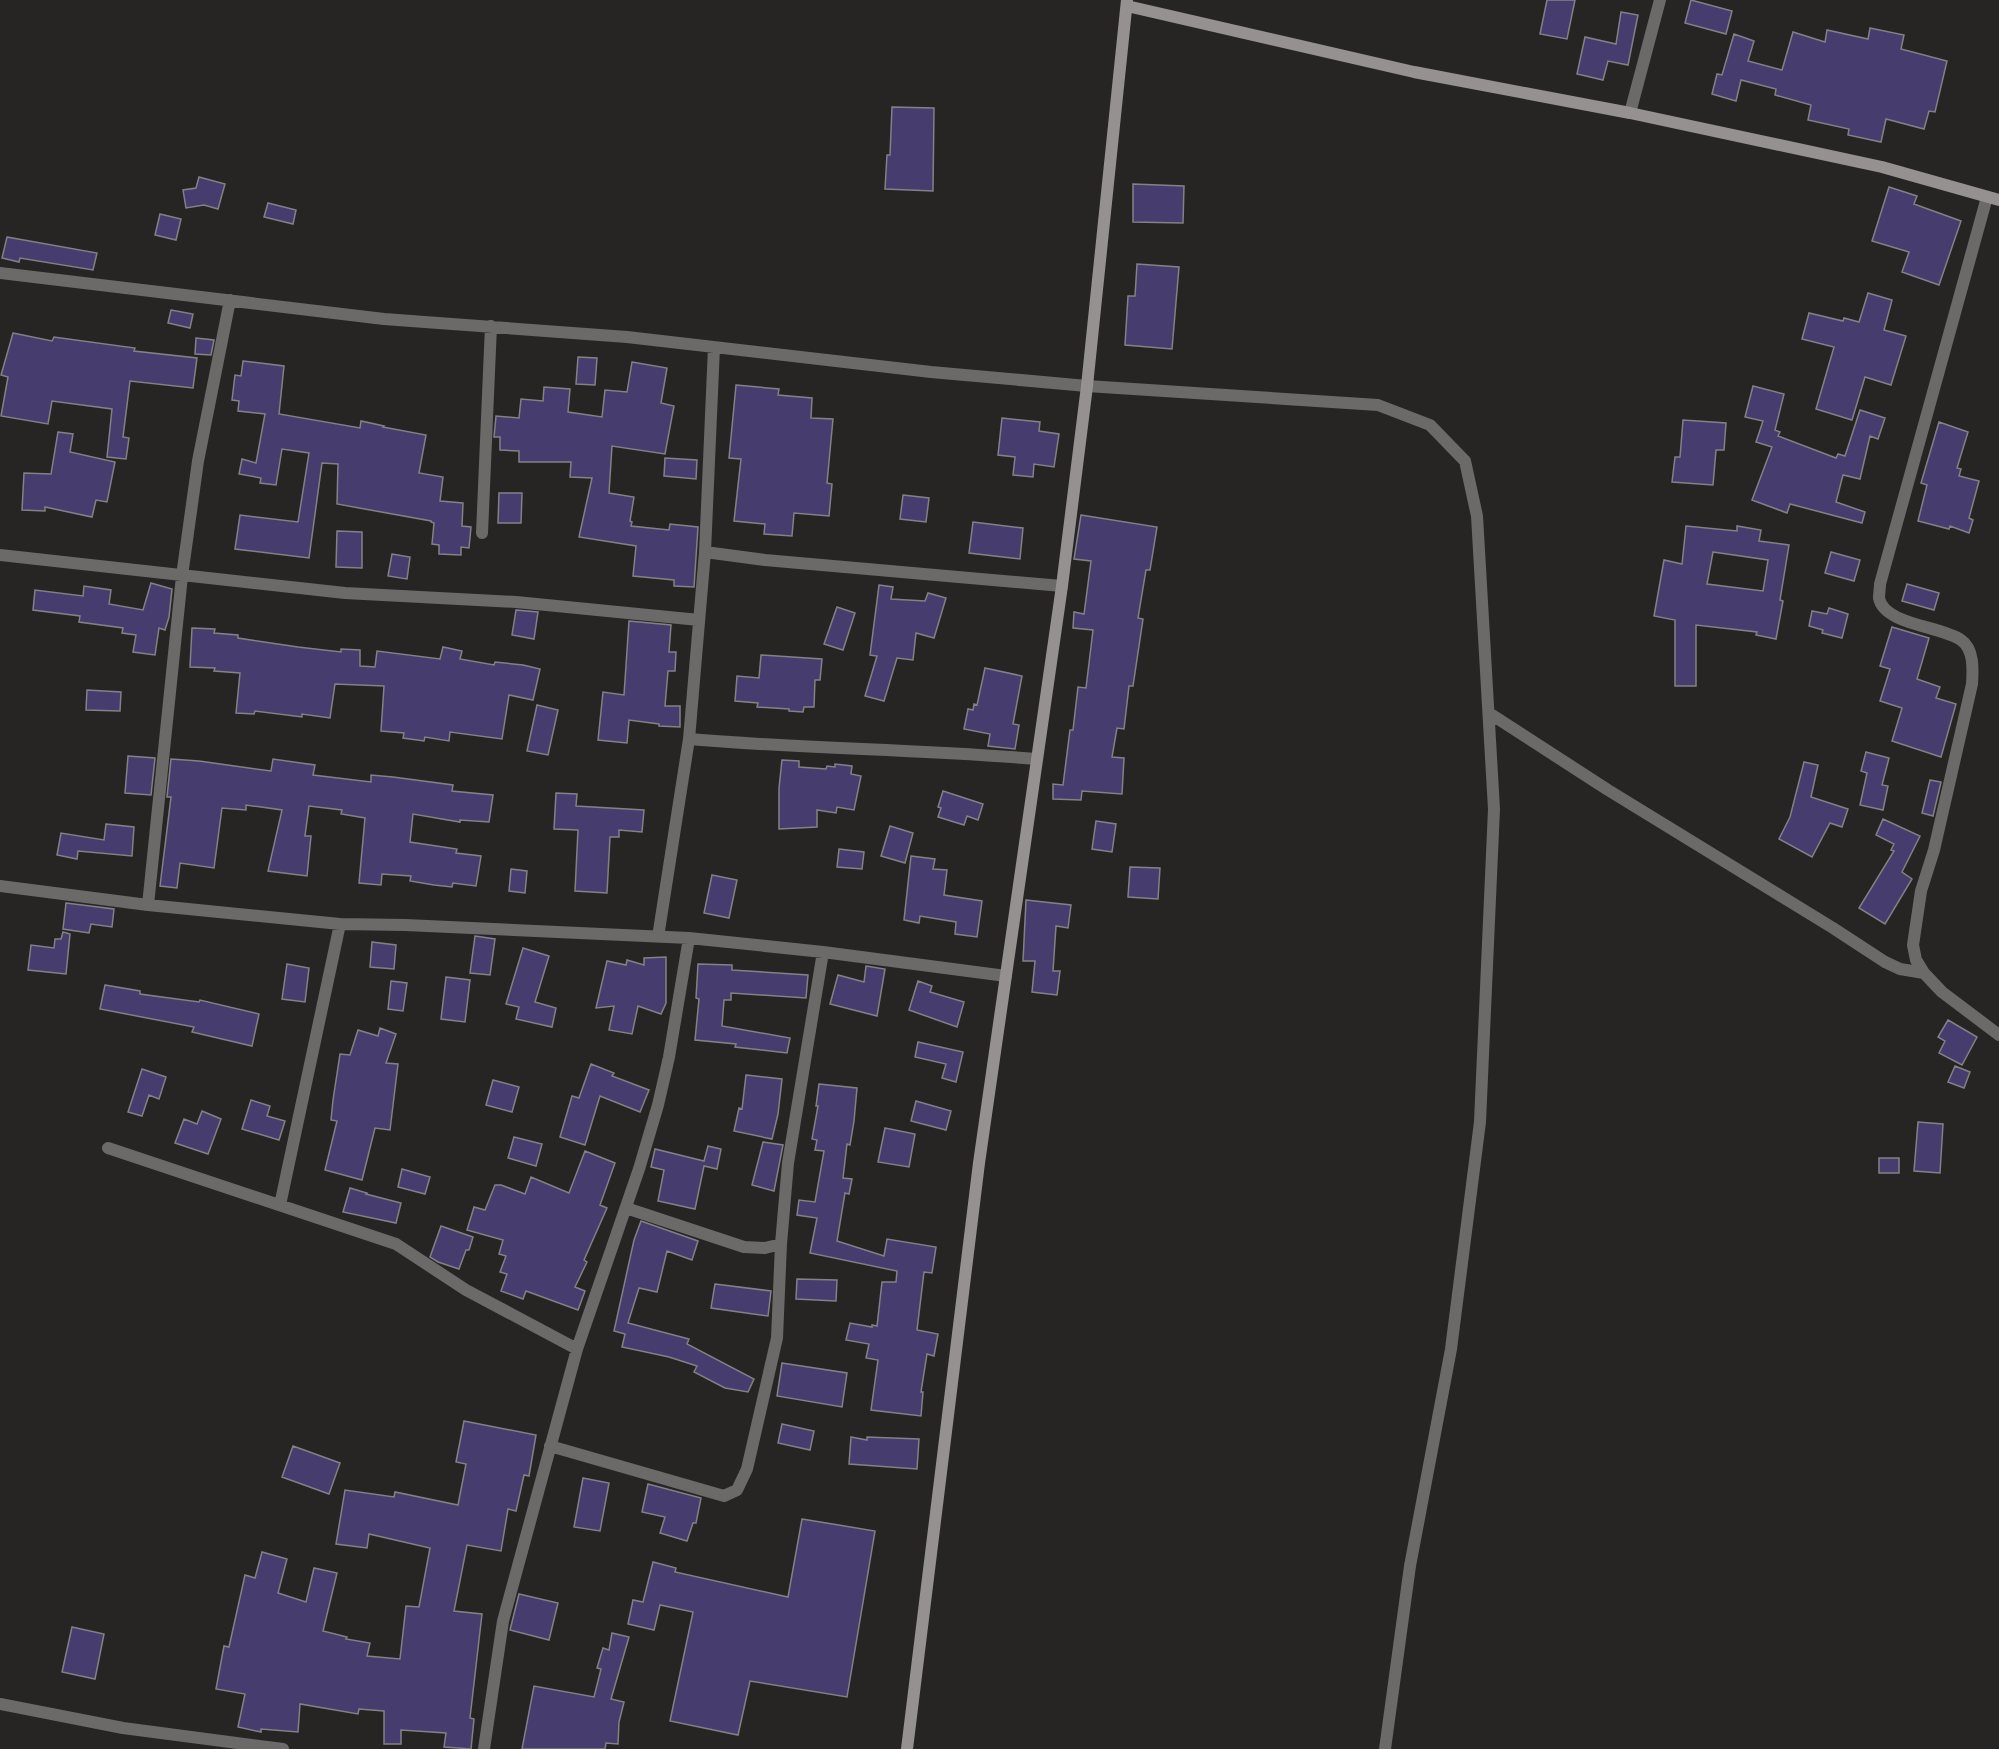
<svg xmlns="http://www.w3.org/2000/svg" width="1999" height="1749" viewBox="0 0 1999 1749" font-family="Helvetica,sans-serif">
  <rect width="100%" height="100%" fill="#272523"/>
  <path fill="#463d6e" stroke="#828185" stroke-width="1.5" fill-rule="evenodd" d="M1547 0H1575L1567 39 1540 34Z
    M1691 0 1732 11 1726 34 1685 23Z
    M1621 12 1638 15 1628 65 1608 61 1603 80 1577 74 1585 37 1616 44Z
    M1870 28 1904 35 1901 49 1947 61 1935 112 1929 111 1924 129 1886 119 1881 142 1848 135 1849 129 1808 120 1811 105 1775 95 1776 89 1741 80 1736 101 1712 94 1717 74 1722 75 1734 34 1754 41 1748 61 1782 70 1793 32 1825 42 1827 30 1868 39Z
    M892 107 934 108 933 191 885 189 887 155H890Z
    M199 177 225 184 218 209 204 205 186 208 183 190 196 188Z
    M1133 184 1184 186 1183 223 1133 222Z
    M1889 187 1917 196 1914 204 1961 221 1939 285 1902 272 1909 252 1872 241Z
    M268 203 296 210 293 224 264 217Z
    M160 214 181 219 176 240 155 235Z
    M7 237 97 253 93 270 20 258 19 262 2 258Z
    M1137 264 1179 267 1172 349 1125 345 1128 296H1135Z
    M1868 293 1892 300 1884 330 1906 336 1891 385 1865 377 1852 420 1816 409 1834 347 1802 339 1809 313 1843 321 1844 318 1859 322Z
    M171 310 193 314 190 328 168 323Z
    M13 333 52 341 54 337 135 348 134 351 197 358 193 388 130 381 123 437 129 438 126 459 107 457 112 409 52 401 48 424 1 416 8 377 1 375Z
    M196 338 214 340 211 355 195 354Z
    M578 357 597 358 595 385 576 384Z
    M243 361 284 366 279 414 360 428 361 421 384 426 383 427 426 435 419 473 443 477 440 501 463 503 462 526 471 527 469 548 461 547V555L439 554V545L432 544 434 523 431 522V521L337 504 338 464 322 463 309 558 235 549 240 515 298 522 309 453 282 449 276 485 260 483 261 478 239 474 242 459 256 463 265 414 238 411 239 401 232 400 235 375 241 376Z
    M632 362 667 368 661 403 674 406 665 454 612 446 609 493 634 497 630 521 632 522 631 526 669 530 670 524 698 527 694 587 674 586V580L633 576 636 546 579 537 592 478 570 477 571 462H519V451L500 450V437H494L496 416 519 418 521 399 543 401 544 387 570 389 568 412 602 417 605 390 627 392Z
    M736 385 779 389 778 395 812 398 811 418 833 419 827 483 832 484 829 516 794 513 792 536 764 534 765 524 734 521 741 459 729 458Z
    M1753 386 1784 394 1775 430 1780 432 1778 436 1836 458 1838 454 1845 456 1860 410 1885 418 1878 439 1870 436 1860 479 1843 475 1836 502 1865 512 1862 523 1790 504 1787 513 1752 500 1772 447 1756 442 1763 421 1745 417Z
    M1002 418 1040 422 1039 431 1059 434 1054 467 1034 464 1033 477 1013 475 1015 457 998 455Z
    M1683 420 1726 423 1724 450H1716L1713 485 1672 482 1675 457H1680Z
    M1939 422 1968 432 1957 468 1961 469 1959 476 1979 481 1969 518 1973 520 1969 533 1950 526 1949 529 1918 521 1927 485 1921 483Z
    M58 432 73 434 70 452 115 462 107 502 96 500 92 517 45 507V511L22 510 24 473 51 474Z
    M665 458 697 460 696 479 664 476Z
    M499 493H522L521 523H498Z
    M903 495 929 498 926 522 900 519Z
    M1081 515 1157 527 1150 570H1146L1138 618 1143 619 1133 686H1129L1124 729 1117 728 1112 757 1124 758 1122 794 1082 791 1081 800 1053 799V784L1063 785 1070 730H1073L1078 687 1086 688 1093 630 1073 628 1074 612 1084 614 1091 561 1074 559Z
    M973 522 1023 528 1020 559 969 553Z
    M1686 526 1737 531V526L1761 530 1759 541 1789 545 1780 600 1783 601 1776 639 1756 635 1757 632 1696 625V686H1675V620L1654 616 1664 560 1682 564ZM1713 552 1768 560 1763 591 1707 584Z
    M337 531 362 532V568L336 567Z
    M1831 552 1860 560 1854 581 1825 573Z
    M392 554 410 557 407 579 388 576Z
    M151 583 172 589 169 617 165 630 159 628 155 655 133 652 136 635 122 633 123 628 79 622 80 616 33 610 35 590 83 596 84 586 111 590 109 604 143 610Z
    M1907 584 1939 593 1934 610 1902 601Z
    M879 585 893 587 891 599 925 601 928 593 946 598 934 638 916 633 913 660 897 658 884 701 865 696 877 656 870 655Z
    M837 607 855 613 843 650 824 644Z
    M1829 608 1848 614 1842 638 1822 633 1823 630 1809 626 1812 611 1827 614Z
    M516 610 538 612 534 639 512 635Z
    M629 621 671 625 669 652H676L675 671H668L665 706H680V727L659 726V724L629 720 627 743 598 740 603 692 624 695Z
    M1892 627 1929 638 1917 679 1940 687 1936 698 1956 704 1941 757 1892 741 1902 708 1880 701 1890 669 1880 666Z
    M192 628 215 629 214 633 238 635V638L298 647 341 652V649L360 650V666L375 667 377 651 440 659 443 647 462 651 460 659 494 665 495 662 523 665 540 669 533 700 509 695 502 739 450 732 449 741 425 737 424 741 403 738 404 733 381 731 384 686 335 684 330 718 302 714V717L255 711 254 714 236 713 240 673 214 671 215 668 190 667Z
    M761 655 822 659 820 680H815L814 707H804L803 712 789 711V709L757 707 758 703 735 701 737 676 759 678Z
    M985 668 1022 676 1013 724 1019 725 1015 749 988 746 990 734 964 729 968 709 973 710 974 704 977 705Z
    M87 690 121 692 120 711 86 710Z
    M537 705 558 710 548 755 527 751Z
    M1866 752 1889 758 1882 785 1888 786 1883 810 1860 805 1867 773 1861 771Z
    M128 756 155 758 151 795 125 793Z
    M171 759 199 761 271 771 273 759 315 765 313 775 371 782V775L393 777 453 785 452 791 493 795 489 822 460 820V822L413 814 410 842 457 849 456 853 481 856 476 886 453 883 452 887 434 885 410 881 411 876 382 874 381 885 359 883 365 818 341 814 342 810 309 806 305 836H311L307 876 268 871 282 810 246 805V810L222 808 214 868 180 863 177 888 160 886 171 797H167Z
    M782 760 799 761V767L826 769 827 766 835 767V764L852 766 851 774 861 776 854 810 837 807 836 813 817 810V827L779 829V788Z
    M1804 762 1818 765 1811 797 1848 809 1842 827 1830 823 1812 857 1779 839 1790 817Z
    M1930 780 1941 782 1933 816 1922 813Z
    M943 791 983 804 978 820 967 816 964 825 938 817 941 808 938 807Z
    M556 793 577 794 576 806 644 810 642 832 619 830V837H610L607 893 575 891 578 830 554 829Z
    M1883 819 1920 836 1902 872 1912 879 1885 924 1859 908 1894 851 1891 850 1894 844 1876 835Z
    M1096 821 1116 824 1112 852 1092 849Z
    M106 824 134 827 132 856 78 851 77 859 57 855 61 833 104 840Z
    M890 826 913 833 905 863 881 856Z
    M839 849 864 852 862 869 837 867Z
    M911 856 935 859 933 869 947 870 944 895 982 901 977 937 955 934 956 922 920 916 919 923 904 920Z
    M1130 867 1160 868 1158 899 1128 897Z
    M511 869 527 871 525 893 509 891Z
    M712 875 737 880 729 918 704 913Z
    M1026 900 1071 905 1068 928 1056 926 1053 971H1060L1057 995 1032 992 1035 961H1023Z
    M66 903 114 909 112 927 91 924 89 933 63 929Z
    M63 932 70 934 66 974 28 970 31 945 54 948 55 939H61Z
    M475 936 495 939 490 975 470 973Z
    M372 942 396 945 394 969 370 967Z
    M523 948 549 956 535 1002 556 1008 552 1027 516 1019 519 1007 506 1004Z
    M666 957V1003L661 1014 638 1006 632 1034 609 1030 614 1006 596 1008 607 961 626 965 627 960 644 965V958Z
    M287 964 309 968 305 1002 282 999Z
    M698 964 732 965V970L808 975 806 998 731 993V1000H724L722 1026 790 1038 787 1053 735 1047 736 1044 695 1040 699 999 696 998Z
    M866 966 885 969 877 1016 830 1004 838 975 864 982Z
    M446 977 470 980 465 1022 441 1019Z
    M391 981 407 983 403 1011 388 1009Z
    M918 981 932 986 930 992 964 1002 957 1027 909 1010Z
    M105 985 140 991V994L199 1002 200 1000 259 1014 252 1046 192 1032 194 1027 100 1009Z
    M1948 1020 1977 1037 1962 1065 1939 1053 1945 1041 1938 1037Z
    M380 1028 396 1034 386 1063 398 1064 390 1130 375 1128 362 1180 325 1170 337 1121 331 1120 333 1100 340 1054 350 1055 358 1030 378 1036Z
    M918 1042 963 1052 956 1082 942 1078 946 1064 915 1057Z
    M591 1064 614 1073 612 1076 649 1090 640 1112 600 1096 585 1145 560 1137 572 1096 579 1098Z
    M1955 1066 1970 1072 1964 1088 1948 1082Z
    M142 1069 166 1077 159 1099 149 1095 142 1116 128 1112Z
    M746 1075 782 1079 778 1114 772 1139 734 1131 739 1108 742 1109Z
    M493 1080 519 1087 512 1112 486 1105Z
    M819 1084 857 1088 854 1121 850 1145 847 1144 843 1178 852 1179 849 1194 845 1193 837 1241 884 1256 887 1239 936 1247 932 1273 924 1272 917 1330 938 1334 934 1356 927 1354 921 1392H923L921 1416 871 1410 878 1360 866 1358 869 1344 846 1340 850 1323 872 1327V1325L877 1326 882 1282H896L897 1271 810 1253 817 1218 797 1215 799 1200 815 1202 824 1151 815 1150 817 1140 812 1139 818 1106H816Z
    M251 1100 270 1106 267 1116 285 1121 279 1140 242 1129Z
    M916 1101 951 1111 946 1130 911 1121Z
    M202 1111 221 1119 208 1154 175 1143 184 1119 197 1124Z
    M1918 1122 1943 1124 1940 1173 1914 1171Z
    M885 1128 915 1134 909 1167 878 1162Z
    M514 1137 542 1144 536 1166 508 1158Z
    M763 1142 783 1145 774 1191 752 1185Z
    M708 1146 721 1149 717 1169 704 1166 695 1209 658 1201 664 1170 651 1167 655 1149 704 1161Z
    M585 1151 615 1163 600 1205 607 1208 584 1260 587 1262 575 1287 585 1291 578 1310 526 1291 523 1299 501 1291 507 1274 500 1272 506 1256 499 1254 503 1240 467 1230 474 1207 485 1210 495 1185H501L525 1194 531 1177 569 1193Z
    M1879 1158H1899V1173H1879Z
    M402 1169 430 1177 425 1194 398 1187Z
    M350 1188 367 1193 366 1194 401 1203 396 1223 343 1212Z
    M641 1221 698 1241 692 1260 667 1251 657 1292 639 1288 628 1323 689 1339 687 1344 754 1379 748 1392 725 1388 694 1372 697 1366 669 1357 622 1347 625 1334 614 1331 634 1240Z
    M441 1226 473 1237 469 1250H466L459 1269 438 1262 430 1257Z
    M797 1279 837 1280 836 1301 796 1299Z
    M715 1284 771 1291 768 1316 711 1308Z
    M782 1363 847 1373 842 1407 777 1396Z
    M464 1421 536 1435 529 1476 524 1475 516 1511 508 1509 501 1551 467 1545 454 1611 482 1614 470 1718 474 1719 471 1749 444 1747 446 1733 401 1730V1744H384V1711L359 1709 358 1714 300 1704 298 1732 261 1729V1732L238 1727 245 1694 216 1689 224 1646 229 1647 245 1575 255 1578 262 1552 287 1559 278 1593 306 1602 314 1568 337 1573 323 1631 347 1637 346 1639 370 1643 367 1656 400 1659 406 1606 419 1607 430 1548 369 1534 367 1548 336 1544 345 1490 394 1497 395 1492 458 1505 466 1464 456 1462Z
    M782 1424 814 1431 810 1450 778 1443Z
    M851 1437 867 1440V1437L919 1439 917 1469 849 1464Z
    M293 1446 340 1463 329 1494 282 1477Z
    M583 1478 609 1483 600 1531 574 1527Z
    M648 1484 701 1498 696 1523H693L687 1541 660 1533 665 1517 642 1512Z
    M802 1519 875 1531 847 1697 750 1681 738 1735 670 1721 693 1612 660 1605 654 1630 628 1624 633 1600 643 1602 653 1562 676 1568 675 1572 788 1597Z
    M519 1594 558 1603 549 1640 510 1630Z
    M72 1627 104 1634 95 1679 62 1672Z
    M612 1633 629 1637 611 1699 624 1702 619 1722 618 1744 606 1743 605 1749H522L534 1686 594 1697 601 1669 597 1668 603 1648 609 1650Z"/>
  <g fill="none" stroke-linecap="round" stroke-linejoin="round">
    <path stroke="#6c6a69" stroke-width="12" d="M1630 113 1660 0
      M1987 197 1880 584C1880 588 1879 594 1879 598 1884 625 1942 626 1961 640 1974 649 1973 669 1972 684L1934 850 1921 891 1913 945 1916 960 1924 973 1942 992 1999 1035
      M0 273 384 319 627 337 931 372 1087 386 1378 405 1430 425 1465 461 1477 516 1494 809 1480 1122 1451 1349 1410 1566 1385 1749
      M482 533 491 326
      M705 552 765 560 1062 586
      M0 555 345 593 516 602 699 620
      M1489 713 1608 790 1833 928 1885 962 1900 969 1924 973
      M689 739C804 749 920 749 1036 759
      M0 886 148 905 340 924 405 925 689 938 823 952 1006 976
      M148 905 182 576 198 461 230 300
      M658 937 689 739 705 552 714 347
      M108 1148 396 1244 466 1290 577 1349
      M280 1205 340 924
      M626 1208 744 1247 765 1248 781 1244
      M550 1446 724 1496 737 1490 747 1469 777 1338 781 1244 788 1163 823 952
      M0 1704 123 1728 283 1749
      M484 1749 503 1621 577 1349 639 1169 658 1105 669 1057 689 938"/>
    <path stroke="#949190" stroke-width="12" d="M1127 6 1414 72 1630 113 1882 167 1999 200
      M907 1749 979 1163 1062 586 1087 386 1127 0"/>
  </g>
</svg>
